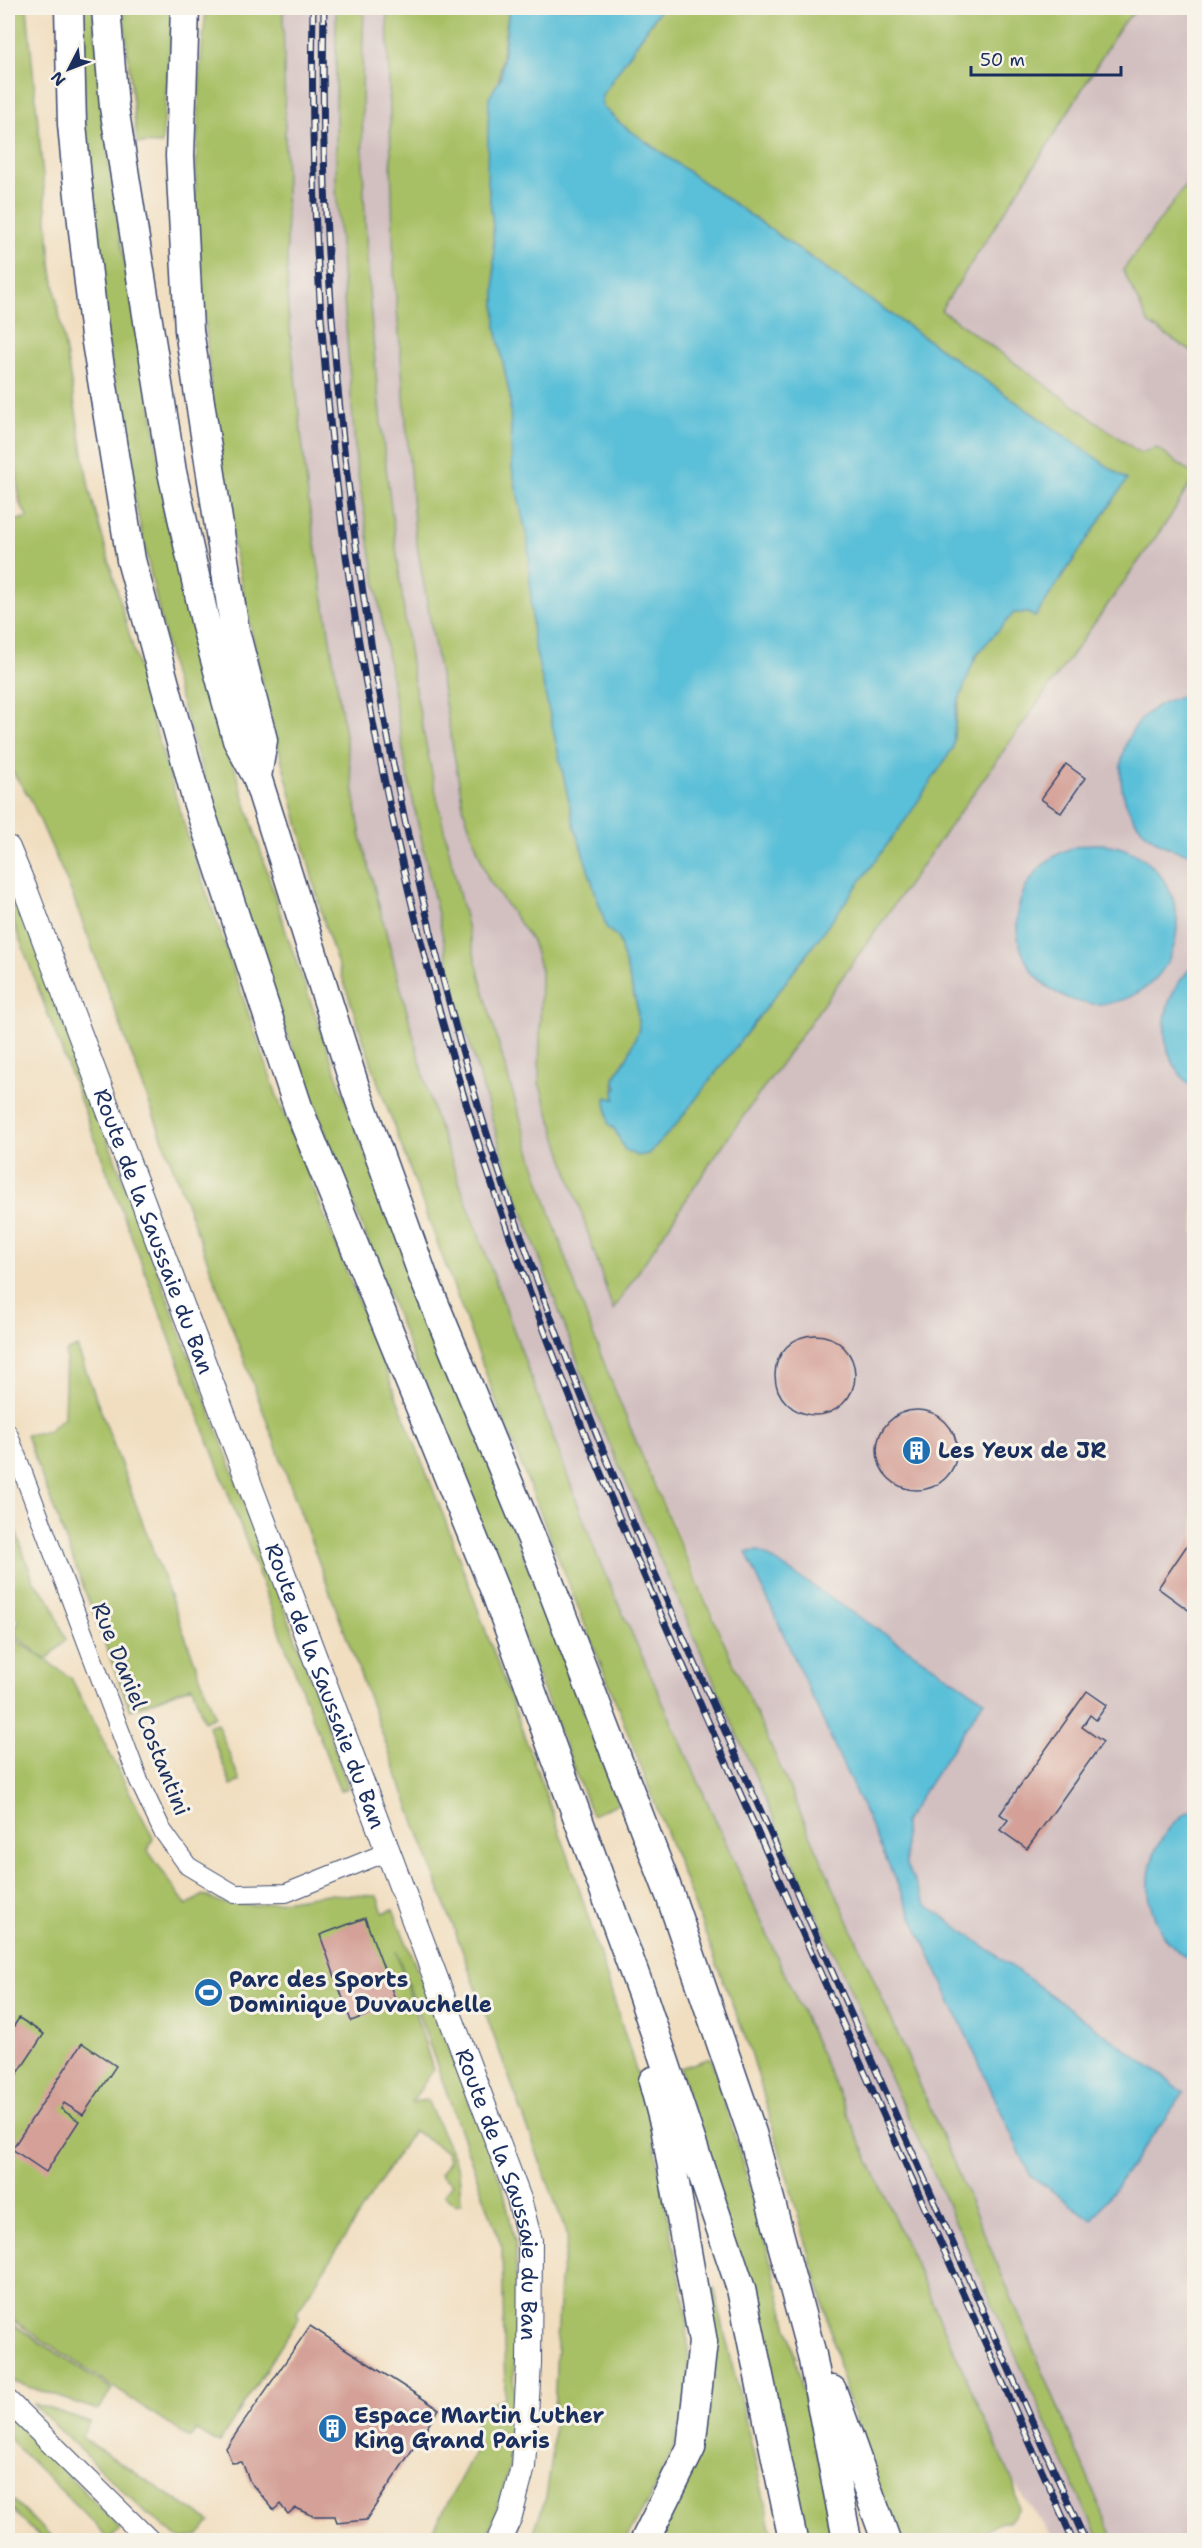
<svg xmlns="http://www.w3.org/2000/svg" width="1202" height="2548" viewBox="0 0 1202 2548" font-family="'Shantell Sans',sans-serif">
  <rect width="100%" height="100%" fill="#f7f3e8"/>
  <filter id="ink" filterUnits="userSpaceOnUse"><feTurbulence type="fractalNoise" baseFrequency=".0167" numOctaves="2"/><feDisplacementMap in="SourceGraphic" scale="12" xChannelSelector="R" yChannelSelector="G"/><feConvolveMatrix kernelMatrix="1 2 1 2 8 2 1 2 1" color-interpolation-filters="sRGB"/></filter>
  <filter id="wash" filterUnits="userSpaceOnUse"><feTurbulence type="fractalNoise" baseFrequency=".008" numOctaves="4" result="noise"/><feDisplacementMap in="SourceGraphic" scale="24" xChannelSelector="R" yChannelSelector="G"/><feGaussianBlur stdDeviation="1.35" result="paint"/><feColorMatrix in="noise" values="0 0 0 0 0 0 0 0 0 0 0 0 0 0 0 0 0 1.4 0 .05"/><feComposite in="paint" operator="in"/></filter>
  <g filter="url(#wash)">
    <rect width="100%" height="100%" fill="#f1dec0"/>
    <path fill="#f7d1c8" d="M8 400 20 504 8 508Z"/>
    <path fill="#d2bfc0" d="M283 8H336V188L356 463 407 774 456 997 505 1163 599 1420 810 1900 1099 2540H1055L1013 2482 597 1556 434 1114 361 838 309 505 288 311Z
      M363 8H1194V2540H1114L874 1977 629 1424 571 1272 508 1077 458 888 414 683 381 428 365 245 360 90Z"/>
    <path fill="#a8c065" stroke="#627862" stroke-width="1.5" d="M8 8H27L52 271 89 488 159 742 193 853 277 1096 444 1517 572 1866 646 2102 687 2316 689 2394 672 2452 649 2500 625 2540H531L546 2497 552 2457 560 2280 568 2237 71 891 30 798 8 765V523L28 517 20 504 8 400Z
      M79 8H93L103 120 119 232 154 423 166 515 213 699 288 938 359 1138 418 1282 619 1803 592 1815 267 983 173 675 135 502 99 291 86 143Z
      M123 8H173L162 144 137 143Z
      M206 8H283L288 311 309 505 361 837 434 1114 597 1556 1013 2482 1019 2508 1010 2521H1001L973 2540H896L845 2390 826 2312 752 2055 619 1710 499 1409 378 1083 325 926 265 696 218 473 195 198 200 70Z
      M336 8H364C357 178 370 347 392 515 400 573 405 631 415 688 452 886 504 1081 570 1271 635 1456 722 1634 801 1814 908 2055 1012 2297 1114 2540H1099L810 1900 599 1420 505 1163 456 997 407 774 356 463 336 188Z
      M387 8H509L498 83 489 98 488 180 493 227 496 328 510 397 512 468 528 542 533 639 575 828 607 929 618 937 637 1007 639 1029 628 1056 614 1077 615 1099 606 1097 608 1123 615 1130 625 1150 648 1154 675 1126 804 958 953 748C957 688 969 654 1014 613H1028L1035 617 1127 480 621 124 601 106 602 95 661 8H1139L1122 24 1049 143 941 310 1140 453 1157 448 1194 475V477L1170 517 715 1156 613 1310 539 1083 541 970 532 941 488 879 464 811 415 534 394 271Z
      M1194 174V353L1149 324 1123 270Z
      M19 904 316 1692 348 1788 340 1791 8 908Z
      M77 1347 215 1716 204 1721 192 1686 130 1710 26 1435 48 1431 64 1417 66 1352Z
      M8 1508 33 1580 50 1600 66 1640 46 1660 14 1634 19 1620 8 1611Z
      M8 1634 71 1678 153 1838 148 1851 187 1906 203 1895 225 1904 257 1905 327 1894 377 1896 383 1913 393 1909 503 2187 516 2247 514 2414 510 2465 492 2525 483 2540H414L421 2533 431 2535 478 2445 473 2433 480 2408 505 2397 502 2247 396 1951 433 2070 412 2102 427 2100 459 2170 461 2203 456 2205 444 2195 452 2184 440 2174 449 2161 447 2152 413 2130 297 2312 299 2318 219 2443 196 2429 190 2438 8 2317Z
      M217 1723 240 1781 231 1785 208 1726Z
      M711 2058 759 2218 791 2339 837 2540H803L680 2068Z
      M714 2288 774 2540H656L671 2517 706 2296Z
      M8 2321 112 2389 98 2410 8 2380Z
      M32 2403 90 2422 81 2437 210 2522 198 2536 181 2540 156 2519 147 2514Z
      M8 2414 120 2528 110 2539 8 2438Z
      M8 2495 54 2540H43L8 2506Z"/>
    <path fill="#5abfd8" stroke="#3a779b" stroke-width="1.5" d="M509 8H661L602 95V106L621 124 656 149 1127 480 1035 617 1028 613H1014L976 655 956 708 953 748 909 815 804 958 675 1126 648 1154 637 1156 625 1150 615 1130 608 1123 606 1097 615 1099 614 1090 617 1089 614 1078 628 1056 639 1029 637 1006 618 937 607 929 575 828 533 639 528 542 512 468 510 397 496 328 493 227 487 173 489 98 501 77Z
      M1194 695V854C1096 843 1097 702 1194 695Z
      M1017 924a80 80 0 1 1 160 0a80 80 0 1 1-160 0Z
      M1194 965V1089C1154 1054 1156 1001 1194 965Z
      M760 1551 984 1700 904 1822 906 1865 926 1904 1184 2092 1092 2220 1030 2175 746 1552Z
      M1194 1808V1963C1134 1929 1133 1842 1194 1808Z"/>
    <g id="blocks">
      <path fill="#d4a097" d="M1066 764 1085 778 1061 813 1041 799Z
        M775 1375a40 40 0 1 1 80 0a40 40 0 1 1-80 0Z
        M877 1450a40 40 0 1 1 80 0a40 40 0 1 1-80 0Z
        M1194 1535V1614L1158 1588Z
        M1087 1691 1107 1705 1096 1720 1090 1715 1082 1727 1103 1742 1027 1849 1000 1830 1008 1820 1000 1814Z
        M365 1918 397 2004 351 2021 320 1935Z
        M19 2018 44 2034 12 2082 8 2080V2035Z
        M82 2043 116 2066 83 2115 64 2103 61 2109 79 2121 46 2172 12 2149Z
        M310 2326 439 2409 366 2520 337 2523 335 2516H313L295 2508 288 2514 280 2504 274 2510 250 2482 242 2462 232 2463 226 2448Z"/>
    </g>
  </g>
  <g filter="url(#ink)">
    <use href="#blocks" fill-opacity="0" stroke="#3b496d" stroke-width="1.5"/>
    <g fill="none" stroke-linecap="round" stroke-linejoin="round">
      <defs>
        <path id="minor" d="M8 1433 139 1781 162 1830 188 1866 235 1894 286 1893 387 1852"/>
        <path id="tertiary" d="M8 2401 149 2540"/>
        <g id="secondary">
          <path id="s1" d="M8 848 27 894 519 2199 530 2241 529 2364 523 2467 510 2516 499 2540"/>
        </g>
        <path id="trunk" d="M69 8 72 124 77 178 95 336 131 560 196 798 299 1110 495 1591 642 1994 741 2289 793 2540
          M106 8 114 107 172 472 207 630 237 740 257 777 356 1090 423 1276 541 1561 671 1898 752 2133 812 2355 847 2540
          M185 8 180 156 189 330 235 631 263 740 257 777
          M832 2390 886 2540
          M645 2540 691 2448 703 2342 665 2127 653 2081"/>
      </defs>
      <use href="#minor" stroke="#3b496d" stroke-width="20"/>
      <use href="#tertiary" stroke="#3b496d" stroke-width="23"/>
      <use href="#secondary" stroke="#3b496d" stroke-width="26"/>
      <use href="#trunk" stroke="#3b496d" stroke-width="31"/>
      <use href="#minor" stroke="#fff" stroke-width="18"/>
      <use href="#tertiary" stroke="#fff" stroke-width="21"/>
      <use href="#secondary" stroke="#fff" stroke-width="24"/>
      <use href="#trunk" stroke="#fff" stroke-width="28"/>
      <defs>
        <path id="rail" d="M313 8C306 391 363 780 479 1145 556 1384 659 1613 762 1842 866 2075 969 2308 1073 2540
          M324 8C316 369 370 732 470 1078 517 1239 579 1394 644 1549L1085 2540"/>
      </defs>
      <use href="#rail" stroke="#1b2f5e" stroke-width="7"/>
      <use href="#rail" stroke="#f7f3e8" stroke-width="4.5" stroke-dasharray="14" stroke-linecap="butt"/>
    </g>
  </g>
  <defs>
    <symbol id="building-disc" viewBox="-11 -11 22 22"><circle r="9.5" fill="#1f6fb2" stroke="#f7f3e8"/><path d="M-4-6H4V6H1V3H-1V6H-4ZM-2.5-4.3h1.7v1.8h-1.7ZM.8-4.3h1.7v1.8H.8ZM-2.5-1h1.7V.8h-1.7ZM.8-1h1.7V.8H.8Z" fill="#fff"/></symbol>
    <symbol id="stadium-disc" viewBox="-11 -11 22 22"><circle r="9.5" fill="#1f6fb2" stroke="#f7f3e8"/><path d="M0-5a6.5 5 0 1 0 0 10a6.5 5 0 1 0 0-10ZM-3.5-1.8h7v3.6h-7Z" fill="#fff"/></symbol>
  </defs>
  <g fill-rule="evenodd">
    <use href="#building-disc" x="900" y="1434" width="33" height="33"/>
    <use href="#stadium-disc" x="192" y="1976" width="33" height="33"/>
    <use href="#building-disc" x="316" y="2412" width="33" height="33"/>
  </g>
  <g text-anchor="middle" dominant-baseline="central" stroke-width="6" stroke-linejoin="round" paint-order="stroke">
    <g font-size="22" fill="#1b2f5e" stroke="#f7f3e8">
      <text stroke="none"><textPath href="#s1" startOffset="410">Route de la Saussaie du Ban</textPath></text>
      <text stroke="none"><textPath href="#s1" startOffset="896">Route de la Saussaie du Ban</textPath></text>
      <text transform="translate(141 1709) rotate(68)">Rue Daniel Costantini</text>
      <text stroke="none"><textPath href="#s1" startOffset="1436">Route de la Saussaie du Ban</textPath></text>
    </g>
    <g font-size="22" font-weight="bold" fill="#1b2f5e" stroke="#f7f3e8" text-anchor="start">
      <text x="938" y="1450">Les Yeux de JR</text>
      <text x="229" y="1979">Parc des Sports<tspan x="229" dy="25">Dominique Duvauchelle</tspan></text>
      <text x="354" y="2415">Espace Martin Luther<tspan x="354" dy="25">King Grand Paris</tspan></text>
    </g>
  </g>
  <rect width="1202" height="2548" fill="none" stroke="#f7f3e8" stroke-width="30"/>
  <g transform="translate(69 69) rotate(228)" stroke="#f7f3e8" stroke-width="4.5" paint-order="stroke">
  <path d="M0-4.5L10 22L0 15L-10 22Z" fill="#1b2f5e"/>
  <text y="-9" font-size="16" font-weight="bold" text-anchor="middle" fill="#1b2f5e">N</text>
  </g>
  <path d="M971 66v9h150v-9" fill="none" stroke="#1b2f5e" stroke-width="3"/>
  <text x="980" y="66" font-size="18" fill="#1b2f5e" stroke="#f7f3e8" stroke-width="4.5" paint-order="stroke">50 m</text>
</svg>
